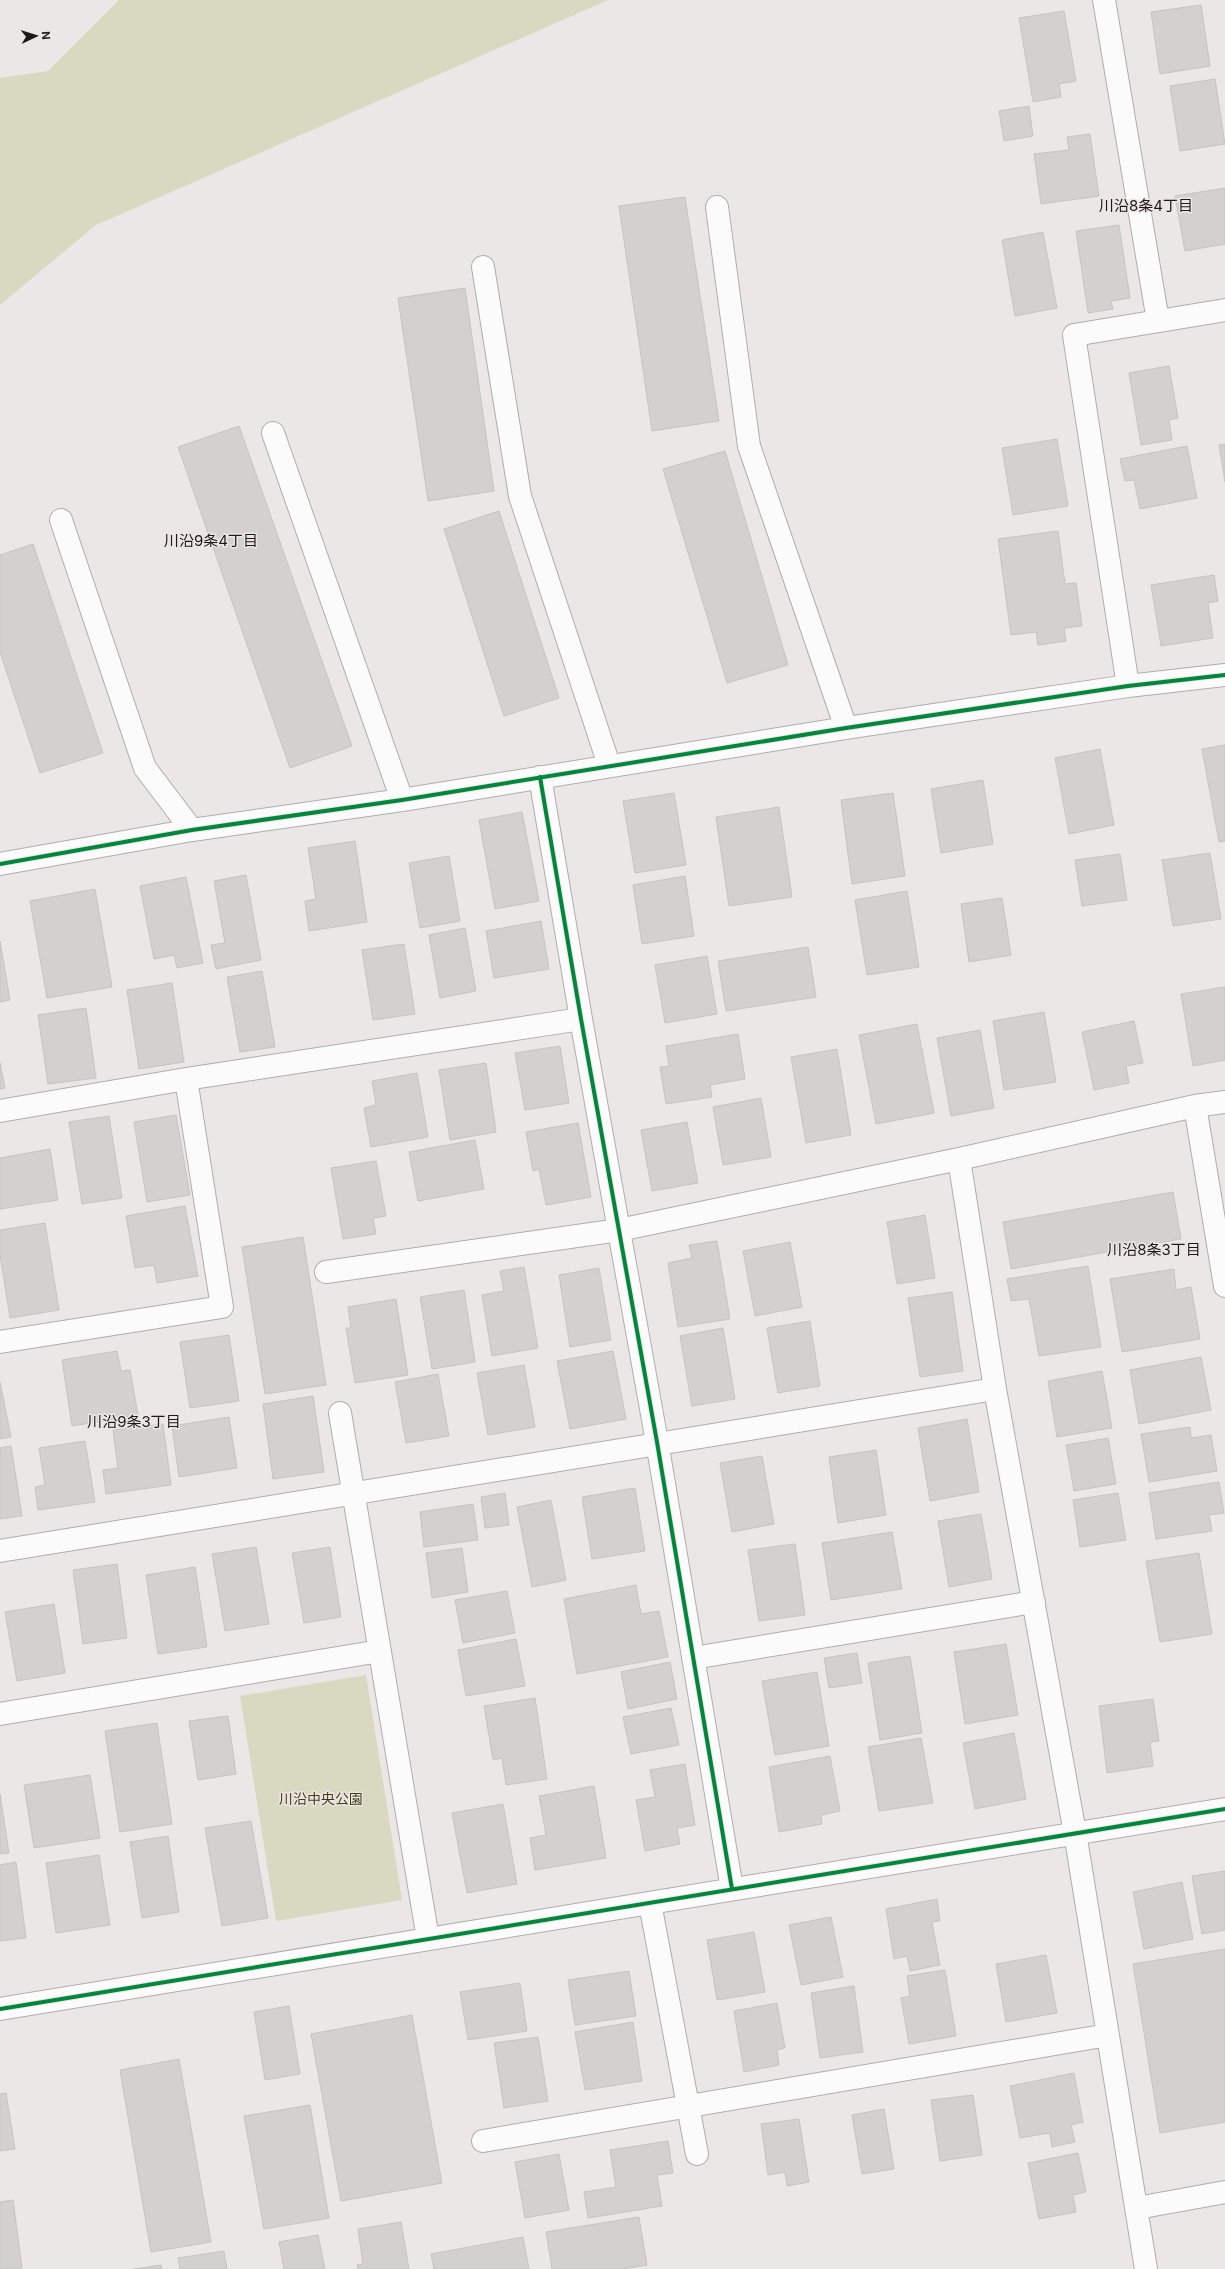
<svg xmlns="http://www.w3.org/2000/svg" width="1225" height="2269" viewBox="0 0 1225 2269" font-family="Inter,'Noto Sans JP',sans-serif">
  <rect width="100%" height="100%" fill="#ebe7e6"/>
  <path fill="#d9d8c0" d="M119 0H608L96 225 0 305V78L48 71Z
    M366 1675 402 1900 276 1921 240 1696Z"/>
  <path fill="#d3d0d0" stroke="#c6c3c3" d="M1201 5 1210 66 1160 74 1151 12Z
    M1064 11 1076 81 1059 84 1061 97 1033 102 1019 18Z
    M1215 79 1225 144 1180 151 1170 86Z
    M1029 106 1033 136 1004 141 999 111Z
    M1090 134 1099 196 1041 204 1034 154 1069 150 1067 137Z
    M1225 188V244L1185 251 1175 196Z
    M685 197 719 421 652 431 619 206Z
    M1119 225 1130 298 1111 301 1113 309 1088 313 1076 231Z
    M1043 232 1057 308 1015 316 1002 240Z
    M465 288 494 491 428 501 398 298Z
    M1169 366 1178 418 1169 420 1172 440 1141 445 1129 373Z
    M239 426 352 746 290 768 178 447Z
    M1057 439 1068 506 1013 515 1002 448Z
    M1225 444V482L1219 445Z
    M1187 446 1197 498 1140 509 1134 480 1125 481 1120 459Z
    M725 451 788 665 727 683 663 469Z
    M499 511 559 698 504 716 444 529Z
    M1058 531 1065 584 1076 583 1082 626 1064 628 1066 641 1038 645 1036 632 1011 635 998 539Z
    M33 544 103 753 40 773 0 652V555Z
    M1214 575 1218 601 1208 603 1213 638 1161 646 1151 585Z
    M1225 745V841L1219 842 1202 749Z
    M1100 749 1114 825 1069 834 1055 758Z
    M983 780 993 844 941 853 931 789Z
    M674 793 686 865 635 873 623 801Z
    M893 793 905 876 852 884 841 800Z
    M779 807 792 897 729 906 716 817Z
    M522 812 539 901 495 909 479 820Z
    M355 841 367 922 309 931 305 901 316 899 308 848Z
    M1210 853 1221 919 1173 926 1162 860Z
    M1120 854 1127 900 1082 906 1075 860Z
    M449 856 460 921 420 928 409 863Z
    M246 875 261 960 216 969 211 945 225 943 214 881Z
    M685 876 694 936 642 944 633 885Z
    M186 877 203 963 177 968 174 955 154 959 140 886Z
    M95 889 112 987 47 998 30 901Z
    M907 891 919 967 867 975 855 900Z
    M1002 898 1011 955 969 962 961 904Z
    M541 921 549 969 494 978 486 931Z
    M465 928 476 991 440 998 429 935Z
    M0 941 10 1000 0 1002Z
    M404 944 415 1014 373 1020 362 950Z
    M808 947 816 997 726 1011 718 961Z
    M707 956 717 1014 665 1023 655 965Z
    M262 971 275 1047 240 1052 227 977Z
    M172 983 184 1062 139 1069 127 990Z
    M1225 987V1060L1193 1066 1181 994Z
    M86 1008 96 1078 48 1084 38 1015Z
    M1044 1012 1056 1082 1004 1090 993 1021Z
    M1134 1021 1143 1063 1126 1066 1129 1083 1094 1090 1082 1032Z
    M917 1024 934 1113 876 1124 859 1035Z
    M980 1030 994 1108 951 1116 937 1038Z
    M738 1034 745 1079 710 1085 712 1097 666 1104 660 1067 669 1066 666 1046Z
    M560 1046 569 1103 525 1110 515 1053Z
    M837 1049 851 1135 806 1143 791 1057Z
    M0 1063 5 1088 0 1089Z
    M486 1063 496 1132 450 1140 439 1070Z
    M417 1073 428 1137 371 1147 364 1108 376 1105 372 1081Z
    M761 1098 771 1157 723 1165 713 1107Z
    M176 1115 190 1195 147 1202 134 1122Z
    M109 1116 122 1198 82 1204 69 1122Z
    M687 1122 698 1183 652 1191 641 1130Z
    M578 1123 591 1197 546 1205 539 1169 533 1171 526 1132Z
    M475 1140 484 1189 418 1201 409 1152Z
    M50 1149 58 1200 0 1209V1158Z
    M376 1161 386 1216 373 1218 376 1234 343 1239 331 1168Z
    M1173 1192 1181 1239 1011 1269 1003 1222Z
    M185 1206 198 1276 157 1283 154 1265 135 1268 126 1216Z
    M925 1215 935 1278 897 1284 887 1222Z
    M45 1223 59 1310 10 1318 0 1255V1230Z
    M303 1237 326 1385 265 1394 242 1247Z
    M717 1241 730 1319 678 1327 668 1263 692 1258 689 1245Z
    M790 1242 802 1307 755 1316 743 1251Z
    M1088 1266 1101 1347 1039 1356 1029 1299 1011 1301 1007 1279Z
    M524 1267 538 1348 492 1356 482 1295 504 1291 500 1271Z
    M599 1268 611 1340 570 1347 559 1275Z
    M1174 1269 1176 1290 1191 1287 1200 1339 1122 1352 1110 1279Z
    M464 1290 475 1362 432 1369 420 1297Z
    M952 1292 963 1371 920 1377 908 1298Z
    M396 1299 408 1375 355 1383 346 1328H351L348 1307Z
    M810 1321 820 1386 778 1393 767 1328Z
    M723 1328 735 1399 692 1406 680 1336Z
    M229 1335 239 1401 190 1408 180 1342Z
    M117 1351 121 1371 130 1370 138 1415 72 1426 62 1360Z
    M613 1351 626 1419 570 1429 557 1361Z
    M1201 1357 1211 1410 1139 1424 1130 1370Z
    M524 1365 535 1427 488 1435 477 1373Z
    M1102 1371 1112 1428 1057 1437 1048 1381Z
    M438 1374 449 1436 406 1443 395 1382Z
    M0 1382 11 1437 0 1439Z
    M313 1396 324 1472 273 1479 263 1404Z
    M229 1417 237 1468 179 1477 172 1426Z
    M967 1419 979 1492 930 1501 918 1428Z
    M163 1424 171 1485 106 1494 103 1470 118 1468 113 1430Z
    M1190 1427 1191 1438 1211 1435 1217 1471 1149 1482 1141 1434Z
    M1108 1438 1116 1484 1074 1491 1066 1445Z
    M85 1441 95 1502 38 1510 35 1487 45 1485 39 1448Z
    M11 1446 22 1516 0 1519V1448Z
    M876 1450 886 1515 838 1523 829 1457Z
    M762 1456 774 1524 732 1532 720 1463Z
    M1219 1482 1224 1513 1209 1515 1212 1531 1156 1539 1149 1493Z
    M635 1488 645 1551 592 1559 582 1497Z
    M505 1493 509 1525 485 1528 481 1497Z
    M1118 1493 1126 1540 1080 1547 1073 1500Z
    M551 1500 566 1580 532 1587 517 1507Z
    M473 1504 478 1540 424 1547 420 1512Z
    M981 1514 992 1579 949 1587 938 1521Z
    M892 1532 902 1589 831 1600 822 1543Z
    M795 1544 805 1615 759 1621 748 1550Z
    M256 1547 269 1624 225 1631 212 1554Z
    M330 1547 341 1617 304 1623 292 1553Z
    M462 1548 468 1592 432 1598 426 1553Z
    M1199 1553 1212 1634 1160 1642 1146 1561Z
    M117 1564 127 1638 83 1644 73 1570Z
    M195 1567 207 1647 158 1654 146 1575Z
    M636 1585 641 1614 659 1611 668 1657 577 1674 564 1599Z
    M507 1591 515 1633 463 1643 455 1600Z
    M54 1604 65 1673 17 1681 5 1612Z
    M516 1639 525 1686 466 1696 458 1650Z
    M1006 1644 1018 1715 965 1724 954 1652Z
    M857 1653 862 1683 829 1688 824 1658Z
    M910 1656 922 1733 880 1740 868 1663Z
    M670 1662 677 1699 628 1709 621 1672Z
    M817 1672 829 1746 775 1755 762 1681Z
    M535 1698 547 1779 506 1785 502 1758 493 1760 484 1706Z
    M1153 1699 1159 1741 1150 1742 1153 1766 1107 1773 1099 1706Z
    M671 1708 679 1745 631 1754 623 1717Z
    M228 1716 236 1774 198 1780 189 1721Z
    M157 1723 172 1824 120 1832 105 1731Z
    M1014 1733 1026 1799 975 1809 963 1743Z
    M921 1738 933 1803 879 1811 868 1747Z
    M830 1756 840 1811 821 1815 822 1824 779 1832 769 1767Z
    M685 1764 695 1825 677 1828 680 1844 645 1851 636 1800 655 1797 650 1770Z
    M90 1775 100 1838 34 1848 24 1785Z
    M594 1786 606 1858 535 1870 530 1838 546 1835 539 1796Z
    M0 1794 9 1853 0 1854Z
    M503 1804 517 1884 467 1893 452 1813Z
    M251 1821 268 1918 222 1926 205 1828Z
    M168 1836 179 1912 142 1918 130 1842Z
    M99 1855 110 1925 56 1933 46 1863Z
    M16 1862 26 1938 0 1941V1865Z
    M1225 1871V1930L1202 1934 1192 1876Z
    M1182 1882 1193 1939 1144 1949 1133 1892Z
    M937 1899 940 1921 932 1922 940 1965 910 1971 907 1956 894 1959 886 1909Z
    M831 1917 843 1977 801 1985 789 1925Z
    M754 1932 765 1992 717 2000 707 1940Z
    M1225 1949V2122L1160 2133 1133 1964Z
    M1046 1955 1057 2013 1006 2022 996 1964Z
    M945 1970 956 2036 909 2044 901 1998 910 1996 907 1976Z
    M629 1971 636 2016 575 2025 568 1980Z
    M520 1983 527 2031 468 2040 460 1992Z
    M854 1986 863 2052 820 2058 811 1993Z
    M777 2003 785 2048 777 2050 779 2065 744 2072 734 2011Z
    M289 2006 300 2074 265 2080 254 2012Z
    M412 2015 442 2183 341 2201 311 2034Z
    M633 2022 642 2081 585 2090 575 2032Z
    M538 2037 548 2101 504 2108 494 2043Z
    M179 2059 211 2242 151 2252 120 2070Z
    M1074 2073 1083 2122 1071 2125 1075 2142 1052 2147 1050 2133 1020 2138 1010 2086Z
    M6 2093 15 2149 0 2151V2094Z
    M973 2095 982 2155 940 2161 931 2100Z
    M310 2105 329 2218 264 2229 244 2116Z
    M884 2109 894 2169 862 2174 852 2115Z
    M799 2119 809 2182 787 2186 785 2172 768 2175 761 2124Z
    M668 2141 673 2173 657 2175 662 2206 588 2218 584 2192 616 2187 610 2150Z
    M1078 2153 1086 2192 1073 2195 1076 2212 1039 2219 1028 2163Z
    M559 2154 569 2210 525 2218 515 2162Z
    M13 2200 22 2268 0 2269V2202Z
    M639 2217 647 2265 623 2269H552L546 2232Z
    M401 2222 409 2269H358L357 2265 363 2264 358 2229Z
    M318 2235 325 2269H284L279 2242Z
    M523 2237 529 2269H434L431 2254Z
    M224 2251 227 2269H180L178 2258Z
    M161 2265 162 2269H134Z"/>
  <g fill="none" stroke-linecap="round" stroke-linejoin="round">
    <defs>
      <path id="minor" d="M1104 0 1158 321
        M717 207 749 446 846 728
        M483 267 520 496 609 765
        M273 433 402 800
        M61 520 145 768 192 830
        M1128 686 1074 335 1225 310
        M540 777 581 1019 657 1442 732 1889
        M0 864 192 830 402 800 846 728 1128 686 1225 675
        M1195 1106 1225 1286
        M0 1111 186 1079 581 1019
        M959 1159 995 1389 1075 1833 1146 2269
        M326 1272 619 1230 959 1159 1195 1106 1225 1102
        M0 1342 222 1307 186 1079
        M340 1413 428 1939
        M0 1551 995 1389
        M693 1658 1034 1602
        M0 1714 380 1651
        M650 1903 697 2154
        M0 2009 1225 1809
        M483 2141 1108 2035
        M1137 2208 1225 2192"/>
    </defs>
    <use href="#minor" stroke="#b0adac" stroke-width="24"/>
    <use href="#minor" stroke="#fcfbfb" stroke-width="22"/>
    <defs>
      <path id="cycleway" d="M540 777 581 1019 657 1442 732 1889
        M0 864 192 830 402 800 846 728 1128 686 1225 675
        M0 2009 1225 1809"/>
    </defs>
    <use href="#cycleway" stroke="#ede6e4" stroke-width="6"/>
    <use href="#cycleway" stroke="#00873e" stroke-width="4"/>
  </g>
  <g text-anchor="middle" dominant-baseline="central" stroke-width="3" stroke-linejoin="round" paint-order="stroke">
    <g font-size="14" fill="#3e3e12" stroke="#ede6e4">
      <text x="321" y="1798">川沿中央公園</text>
    </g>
    <g font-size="15" fill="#1c1a19" stroke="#ede6e4">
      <text x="1146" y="205">川沿8条4丁目</text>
      <text x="211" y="540">川沿9条4丁目</text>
      <text x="1154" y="1249">川沿8条3丁目</text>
      <text x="134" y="1421">川沿9条3丁目</text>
    </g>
  </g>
  <g transform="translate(36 36) rotate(86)" stroke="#ede6e4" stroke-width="3" paint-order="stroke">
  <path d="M0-3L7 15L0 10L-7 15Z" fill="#1c1a19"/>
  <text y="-6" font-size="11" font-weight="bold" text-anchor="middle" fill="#1c1a19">N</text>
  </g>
</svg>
